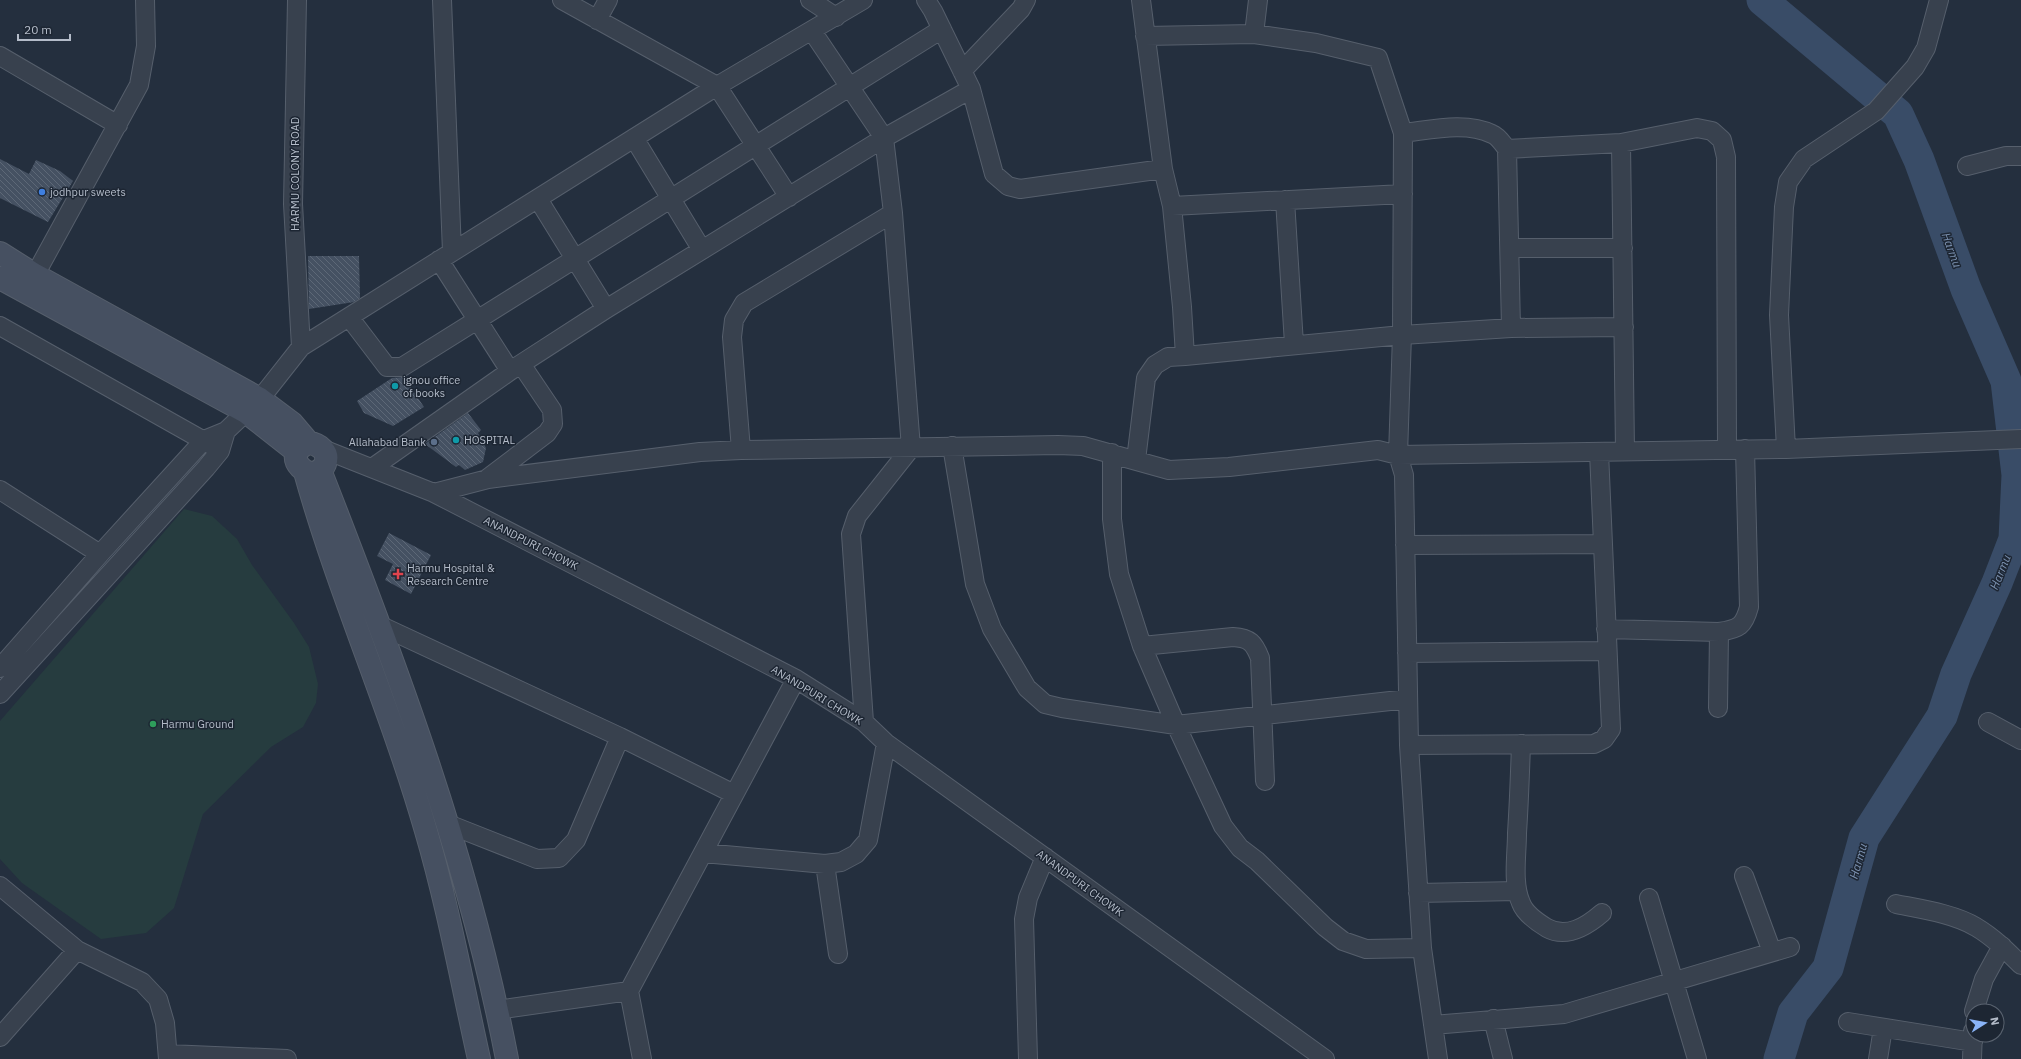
<svg xmlns="http://www.w3.org/2000/svg" width="2021" height="1059" viewBox="0 0 2021 1059" font-family="'IBM Plex Sans',sans-serif">
  <defs>
    <pattern id="building-back-hatch" width="6" height="6" patternUnits="userSpaceOnUse"><rect width="6" height="6" fill="#455162"/><path d="M-1 5l2 2M0 0l6 6M5-1l2 2" fill="none" stroke="#5d6877"/></pattern>
  </defs>
  <rect width="100%" height="100%" fill="#242f3e"/>
  <path fill="#263c3f" d="M184 509 212 516 237 539 252 565 294 623 309 647 318 684 316 703 303 727 271 747 203 814 174 908 146 933 101 939 22 883 0 859V721Z"/>
  <g fill="none" stroke-linecap="round" stroke-linejoin="round">
    <path stroke="#394c67" stroke-width="31" d="M1762 0 1898 114 1919 160 1966 289 2006 381 2017 475 2014 539 1997 583 1956 674 1942 716 1864 838 1828 968 1793 1013 1779 1059"/>
  </g>
  <path fill="url(#building-back-hatch)" d="M0 159 29 174 36 160 60 171 73 181 48 222 0 198Z
    M308 256H359L360 298 354 302 309 309Z
    M404 377 424 407 393 426 364 413 357 401 392 378Z
    M468 413 481 430 478 433 486 448 483 462 465 470 459 465 456 467 425 444Z
    M389 533 431 555 411 594 385 580 393 564 377 556Z"/>
  <g fill="none" stroke-linecap="round" stroke-linejoin="round">
    <defs>
      <path id="minor" d="M297 0 293 204 301 347
        M442 0 452 252
        M562 0 717 86 789 197
        M810 0 836 17
        M926 0 933 11 971 89 994 174 1008 186 1020 189 1163 169
        M597 20 608 0
        M812 31 884 138 893 213 911 448 857 516 851 534 864 722
        M1254 34 1258 0
        M1145 36 1254 34 1316 43 1378 58 1403 133 1402 335 1398 455 1786 449 1779 315 1784 207 1788 182 1804 159 1876 111 1915 67 1926 48 1939 0
        M0 56 118 125
        M962 71 1021 9 1026 0
        M1403 133C1430 130 1466 121 1492 134 1498 136 1503 144 1507 149L1621 143 1697 128 1712 131 1722 140 1726 157 1727 449
        M634 138 702 250
        M1621 143 1625 451
        M1507 149 1511 328
        M1967 166 2006 156H2021
        M538 199 606 309
        M1285 200 1294 344
        M1172 206 1403 194
        M1510 248H1623
        M439 260 510 371
        M35 275 139 85 146 46 145 0
        M349 317 387 367H402L942 29
        M0 326 213 446
        M1185 356 1402 335 1511 328 1624 327
        M260 399 301 347 717 86 863 0
        M952 446 975 584 992 629 1027 688 1045 704 1062 708 1176 725 1408 699
        M323 449 434 493 796 679 864 722 886 743 1325 1059
        M1786 449 2021 439
        M741 450 732 337 734 320 744 303 893 213
        M1112 453V519L1119 574 1142 646 1176 725 1223 826 1240 848 1257 861 1325 927 1343 941 1366 949 1422 948
        M1136 460 1146 378 1155 365 1168 357 1185 356 1182 307 1172 206 1163 169 1141 0
        M372 468 510 371 606 309 884 138 971 89
        M488 478 547 433 553 424 552 410 521 364
        M0 490 100 554
        M434 493 488 479 700 452 741 450 1058 445 1083 446 1169 470 1229 467 1378 450 1398 455 1404 475 1409 745 1422 948 1438 1059
        M1405 545 1602 544
        M377 624 620 737 734 794
        M1606 629 1719 632C1739 629 1744 626 1749 607L1745 449
        M1142 646 1233 637C1250 638 1254 643 1260 658L1265 781
        M1407 653 1607 651
        M0 668 100 554 204 440 226 431 246 412
        M0 694 206 468 220 451 226 431
        M1718 708 1719 632
        M1988 722 2021 740
        M1521 744C1520 774 1519 803 1517 833 1517 855 1512 883 1521 903 1525 914 1537 922 1547 928 1567 939 1587 926 1602 913
        M1409 745 1594 744 1604 739 1611 729 1599 452
        M448 824 537 859 559 858 576 840 620 737
        M703 853 825 864 841 862 856 854 868 840 886 743
        M825 864 838 954
        M1744 876 1772 952
        M0 886 77 950 142 982 158 999 165 1023 168 1059
        M1418 893 1517 891
        M1649 898 1697 1059
        M1896 904C1921 909 1955 914 1976 927 1993 937 2007 951 2021 965
        M497 1010 629 991
        M1974 1011 1984 979 2002 946
        M1493 1019 1503 1059
        M1848 1022 1973 1042
        M1433 1025 1564 1014 1790 947
        M0 1037 77 950
        M168 1054 287 1059
        M642 1059 629 991 796 679
        M1028 1059 1024 919 1028 898 1045 857
        M1878 1059 1883 1028
        M1972 1059 1973 1031"/>
      <path id="secondary" d="M0 253 35 275 260 399 292 423 309 443C319 444 330 452 325 464 314 489 276 455 309 443
        M0 278 246 412 297 452
        M320 470C395 662 468 856 507 1059
        M305 472C339 594 391 709 426 831 448 906 462 983 479 1059"/>
    </defs>
    <use href="#minor" stroke="#565f6c" stroke-width="20"/>
    <use href="#secondary" stroke="#565f6c" stroke-width="24"/>
    <use href="#minor" stroke="#38414e" stroke-width="18"/>
    <use href="#secondary" stroke="#465061" stroke-width="22"/>
  </g>
  <circle fill="#3f7fe0" stroke="#1d2633" stroke-width="1.5" cx="42" cy="192" r="4"/>
  <g fill="#0f9aa8" stroke="#1d2633" stroke-width="1.5">
    <circle cx="395" cy="386" r="4"/>
    <circle cx="456" cy="440" r="4"/>
  </g>
  <circle fill="#5c6f8a" stroke="#1d2633" stroke-width="1.5" cx="434" cy="442" r="4"/>
  <path fill="#e0444e" stroke="#1d2633" stroke-width="1.5" d="M396 568h4v4h4v4h-4v4h-4v-4h-4v-4h4z"/>
  <circle fill="#2e9e5b" stroke="#1d2633" stroke-width="1.5" cx="153" cy="724" r="4"/>
  <g text-anchor="middle" dominant-baseline="central" stroke-width="3" stroke-linejoin="round" paint-order="stroke">
    <g font-size="11" fill="#b4bcc9" stroke="#1d2633">
      <text transform="translate(295 174) rotate(-90)">HARMU COLONY ROAD</text>
      <text transform="translate(531 543) rotate(27)">ANANDPURI CHOWK</text>
      <text transform="translate(817 695) rotate(31)">ANANDPURI CHOWK</text>
      <text transform="translate(1080 883) rotate(36)">ANANDPURI CHOWK</text>
    </g>
    <g font-size="11" fill="#b4bcc9" stroke="#1d2633" text-anchor="start">
      <text x="50" y="192">jodhpur sweets</text>
      <text x="403" y="380">ignou office<tspan x="403" dy="13">of books</tspan></text>
      <text x="464" y="440">HOSPITAL</text>
      <text x="426" y="442" text-anchor="end">Allahabad Bank</text>
      <text x="407" y="568">Harmu Hospital &amp;<tspan x="407" dy="13">Research Centre</tspan></text>
      <text x="161" y="724">Harmu Ground</text>
    </g>
    <g font-size="12" font-style="italic" fill="#7c92b1" stroke="#1d2633">
      <text transform="translate(1952 250) rotate(70)">Harmu</text>
      <text transform="translate(2000 572) rotate(-68)">Harmu</text>
      <text transform="translate(1858 861) rotate(-74)">Harmu</text>
    </g>
  </g>
  <g transform="translate(1985 1023) rotate(79)"><circle r="19" fill="#1d2633" stroke="#59626f"/>
  <path d="M0-3L7 15L0 10L-7 15Z" fill="#8ab4f8"/>
  <text y="-6" font-size="11" font-weight="bold" text-anchor="middle" fill="#b4bcc9">N</text>
  </g>
  <path d="M18 34v6h52v-6" fill="none" stroke="#b4bcc9" stroke-width="2"/>
  <text x="24" y="34" font-size="12" fill="#b4bcc9" stroke="#1d2633" stroke-width="3" paint-order="stroke">20 m</text>
</svg>
